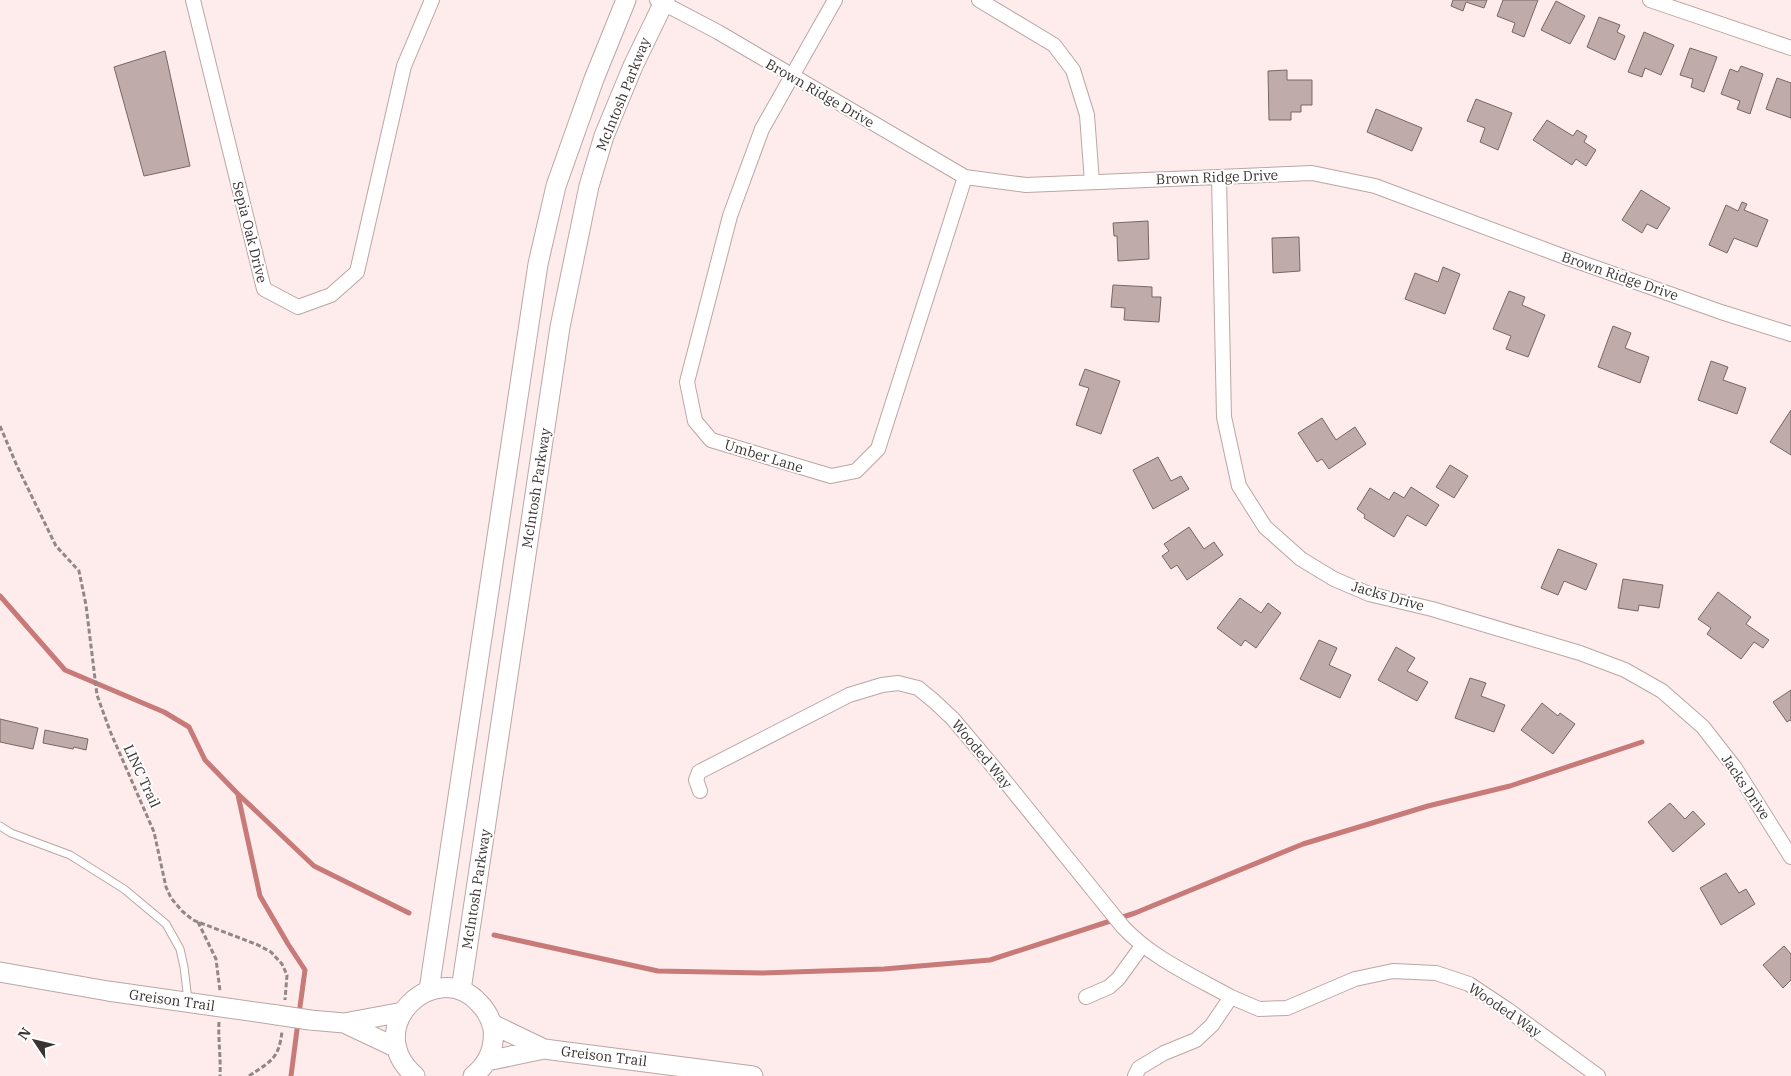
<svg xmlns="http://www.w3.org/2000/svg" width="1791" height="1076" viewBox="0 0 1791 1076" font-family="'IBM Plex Serif',serif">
  <rect width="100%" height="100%" fill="#fdeceb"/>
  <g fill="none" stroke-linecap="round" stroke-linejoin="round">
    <path stroke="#c77a78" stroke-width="5" d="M0 596 65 670 164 712 189 727 205 760 238 794 314 866 409 913
      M238 795 260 896 288 944 305 970 299 1014
      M494 935 658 971 762 973 884 969 990 960 1135 913 1303 844 1428 806 1510 786 1642 742
      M291 1076 298 1022"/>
  </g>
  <path fill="#bfabaa" stroke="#786665" d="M1453 0H1487L1484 8 1466 2 1463 11 1451 6Z
    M1503 0H1538L1524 37 1512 32 1515 23 1497 16Z
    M1556 1 1585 16 1570 44 1541 30Z
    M1599 17 1620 25 1617 32 1625 36 1615 60 1587 47Z
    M1644 32 1674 45 1661 75 1645 68 1642 77 1628 72Z
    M1690 48 1717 57 1704 92 1691 87 1693 79 1680 75Z
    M165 51 190 166 144 176 114 67Z
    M1741 66 1763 74 1750 114 1737 109 1740 101 1721 94 1730 69 1738 72Z
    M1287 70V80H1312V105H1301V112H1291V120H1269L1268 71Z
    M1777 78 1791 83V118L1766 109Z
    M1476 99 1512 113 1498 150 1480 142 1485 128 1467 121Z
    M1376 109 1422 128 1412 151 1367 132Z
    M1547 120 1573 136 1577 130 1587 136 1584 142 1596 150 1586 166 1576 159 1572 165 1533 140Z
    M1641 190 1670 208 1657 229 1647 224 1642 233 1622 220Z
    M1742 202 1747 204 1744 210 1768 220 1757 247 1734 238 1727 253 1709 245 1726 205 1738 211Z
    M1148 221 1149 259 1118 261 1117 236H1114L1113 223Z
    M1299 237 1300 271 1273 273 1272 238Z
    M1443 267 1460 274 1445 314 1405 299 1415 273 1438 282Z
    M1113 285 1152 287V297H1161L1159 322 1124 320 1125 308 1111 307Z
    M1509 291 1525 297 1522 305 1545 315 1528 357 1506 349 1511 336 1493 329Z
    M1613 326 1631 333 1625 348 1649 357 1640 383 1598 367Z
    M1711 361 1728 367 1723 380 1746 388 1737 414 1698 400Z
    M1085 369 1120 381 1101 434 1076 425 1089 388 1079 385Z
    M1791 410V455L1770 442Z
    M1322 418 1336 440 1355 427 1366 444 1329 469 1322 459 1317 462 1298 433Z
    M1158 457 1171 481 1181 476 1189 489 1153 509 1133 470Z
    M1450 465 1468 476 1454 498 1436 487Z
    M1411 487 1439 505 1426 526 1407 515 1394 537 1364 518 1365 515 1357 509 1370 488 1389 500 1394 492 1404 498Z
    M1189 527 1204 549 1214 542 1223 555 1187 580 1177 565 1171 569 1162 556 1169 551 1164 544Z
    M1558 549 1597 564 1586 590 1564 581 1558 595 1541 588Z
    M1623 579 1663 585 1659 608 1639 605 1638 611 1618 608Z
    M1718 592 1751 617 1746 624 1769 640 1763 648 1754 642 1741 659 1707 634 1711 628 1698 619Z
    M1240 598 1261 613 1268 603 1281 613 1256 648 1245 640 1241 646 1217 628Z
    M1319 640 1337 648 1329 665 1351 675 1340 698 1300 679Z
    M1396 647 1415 658 1407 671 1428 682 1417 701 1378 680Z
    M1470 678 1486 683 1481 696 1505 705 1494 732 1455 718Z
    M1791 690V721L1790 720 1787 722 1773 702Z
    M1542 703 1558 716 1560 713 1575 724 1553 754 1521 730Z
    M0 719 38 728 33 749 0 742Z
    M45 730 88 739 86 750 74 747 73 749 43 743Z
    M1670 803 1685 819 1693 811 1705 824 1673 852 1648 822Z
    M1726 873 1739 893 1746 889 1755 904 1721 925 1700 888Z
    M1784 946 1791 954V980L1783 988 1763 965Z"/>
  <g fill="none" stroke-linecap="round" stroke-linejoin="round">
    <defs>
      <path id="lane" d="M0 826 11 833 70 855 124 889 166 924 180 949 184 967 188 1000"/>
      <path id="street" d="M193 0 264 289 298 307 331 295 357 272 404 66 432 0
        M657 0 718 32 965 177 1026 185 1312 173 1375 186 1565 257 1721 312 1791 334
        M835 0 762 129 730 216 687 382 695 421 711 440 831 476 856 471 878 449 965 177
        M979 0 1054 45 1073 70 1087 115 1092 182
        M1650 0 1791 48
        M1219 177 1224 417 1239 486 1265 527 1301 559 1334 579 1369 594 1432 609 1580 653 1625 670 1662 691 1703 727 1735 768 1791 857
        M700 791 696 780 699 772 849 695 882 685 898 683 918 688 934 701 953 719 996 770 1123 927C1152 958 1193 976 1231 997L1212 1025 1196 1040 1164 1053 1139 1068 1135 1076
        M1086 997 1109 987 1118 979 1142 946
        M1231 997 1259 1009 1287 1008 1355 979 1393 971 1436 973 1469 984 1508 1010 1598 1076"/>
      <path id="secondary" d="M0 972 108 991 277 1015
        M429 990 538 264 556 186 594 79 626 0
        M461 990 560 327 589 186 604 136 633 66 665 0
        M310 1020 344 1023 403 1012
        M344 1023 397 1048
        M492 1024 544 1049 753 1076
        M487 1061 544 1049
        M415 1076C359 1027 436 956 479 1003 486 1010 491 1019 493 1029 495 1048 488 1064 473 1076"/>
    </defs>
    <use href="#lane" stroke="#baa6a5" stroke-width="9"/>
    <use href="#street" stroke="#baa6a5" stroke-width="16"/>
    <use href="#secondary" stroke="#baa6a5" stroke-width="21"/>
    <path stroke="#938786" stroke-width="3" stroke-dasharray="5 2.5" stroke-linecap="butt" d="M0 426 17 466 56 546 79 571 86 605 97 695 110 731 154 832 166 887 171 898 182 911 193 920 258 945 271 952 282 964 287 975 285 1000
      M198 922 216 959 220 991
      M219 1022C218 1040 221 1058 220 1076
      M249 1076C271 1061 279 1059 282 1031"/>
    <use href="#lane" stroke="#fff" stroke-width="7"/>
    <use href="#street" stroke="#fff" stroke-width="14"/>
    <use href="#secondary" stroke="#fff" stroke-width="19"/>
    <defs>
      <path id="secondary-bridge" d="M277 1015 310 1020"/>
    </defs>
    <use href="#secondary-bridge" stroke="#baa6a5" stroke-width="21" stroke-linecap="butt"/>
    <use href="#secondary-bridge" stroke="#fff" stroke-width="19"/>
  </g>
  <g text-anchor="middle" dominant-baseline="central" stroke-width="4" stroke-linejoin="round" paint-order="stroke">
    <g font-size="14" fill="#3b3332" stroke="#fff">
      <text transform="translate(820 93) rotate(30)">Brown Ridge Drive</text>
      <text transform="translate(623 94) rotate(-68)">McIntosh Parkway</text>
      <text transform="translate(1217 177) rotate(-2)">Brown Ridge Drive</text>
      <text transform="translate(250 232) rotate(76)">Sepia Oak Drive</text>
      <text transform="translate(1620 276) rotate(19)">Brown Ridge Drive</text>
      <text transform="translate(764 456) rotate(17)">Umber Lane</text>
      <text transform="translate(536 488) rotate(-81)">McIntosh Parkway</text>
      <text transform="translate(1388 596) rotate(16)">Jacks Drive</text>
      <text transform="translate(982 754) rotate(50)">Wooded Way</text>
      <text transform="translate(142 776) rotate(65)">LINC Trail</text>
      <text transform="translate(1746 787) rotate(56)">Jacks Drive</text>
      <text transform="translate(476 889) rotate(-81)">McIntosh Parkway</text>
      <text transform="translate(172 1000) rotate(8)">Greison Trail</text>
      <text transform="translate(1505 1010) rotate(34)">Wooded Way</text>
      <text transform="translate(604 1056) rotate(7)">Greison Trail</text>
    </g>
  </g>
  <g transform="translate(35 1041) rotate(305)" stroke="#ffffff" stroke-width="4" paint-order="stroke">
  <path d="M0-4L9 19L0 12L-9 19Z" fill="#3b3332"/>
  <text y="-8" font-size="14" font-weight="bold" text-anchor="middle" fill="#3b3332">N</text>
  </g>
</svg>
